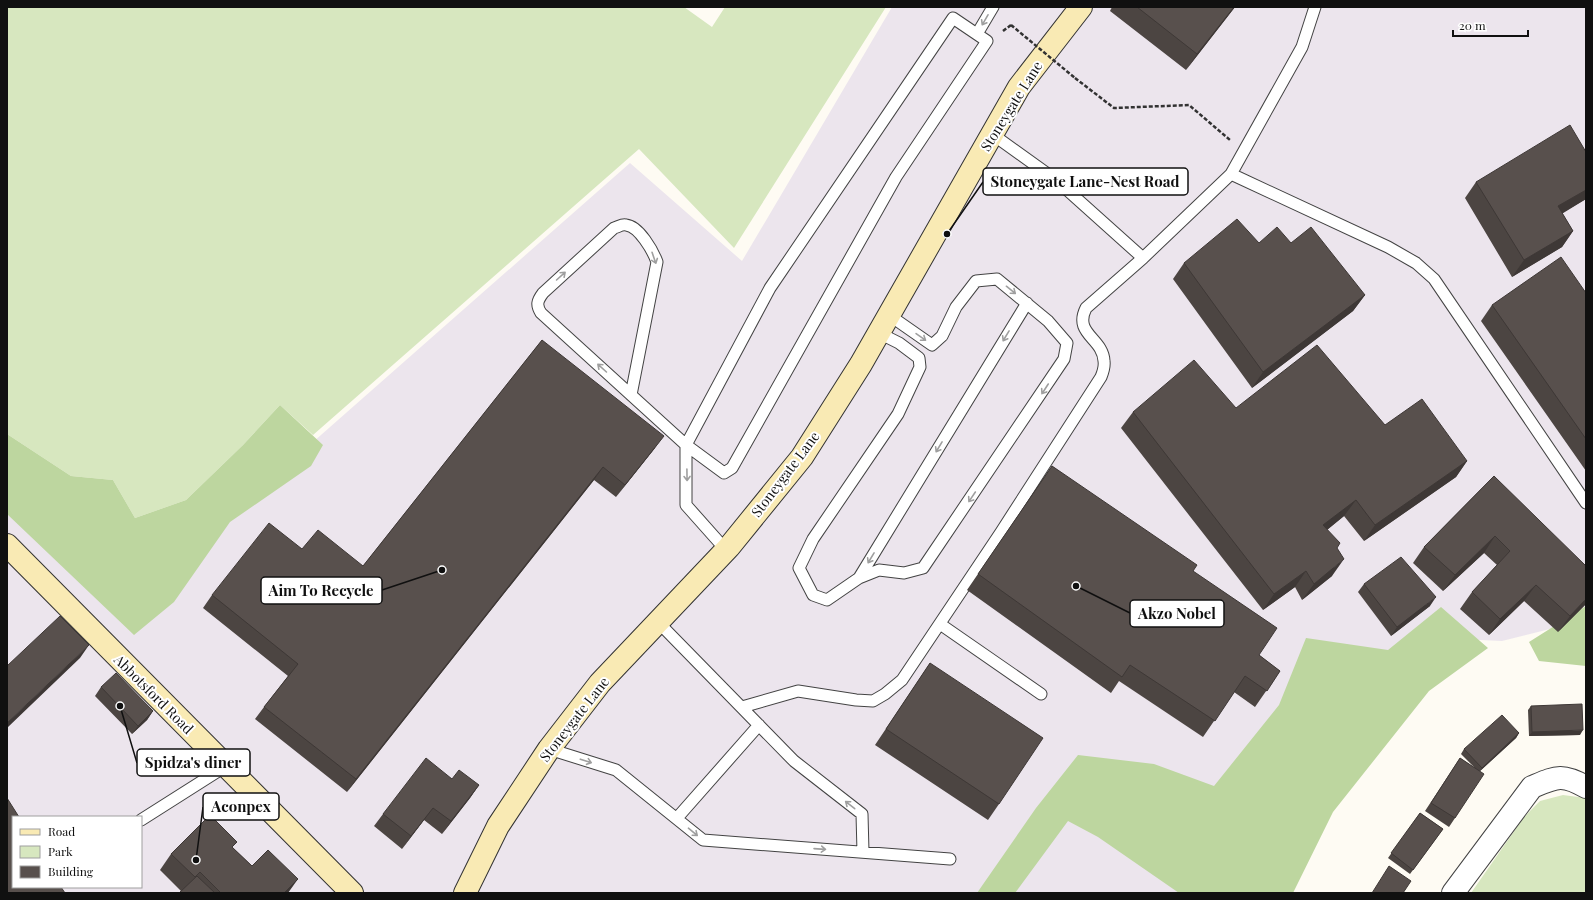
<svg xmlns="http://www.w3.org/2000/svg" width="1593" height="900" viewBox="0 0 1593 900" font-family="'Playfair Display',serif">
  <rect width="100%" height="100%" fill="#fefbf3"/>
  <path fill="#ece5ed" fill-rule="evenodd" d="M892 7H1586V620L1502 641 1438 638 1270 893H7V500L121 611 630 163 742 261ZM13 817H141V887H13Z"/>
  <path fill="#d7e7bf" d="M7 7H684L712 27 725 7H886L734 248 639 149 313 435 280 405 243 445 186 500 135 518 113 480 71 476 7 434Z
    M1563 795 1586 798V893H1471L1524 817 1540 801Z"/>
  <path fill="#bdd69f" d="M280 405 323 445 311 466 230 522 174 602 134 635 7 514V434L71 476 113 480 135 518 186 500 243 445Z
    M1586 606V666L1539 661 1529 642Z
    M1441 607 1488 648 1429 691 1333 812 1293 893H1179L1098 837 1068 821 1015 893H977L1036 808 1078 755 1154 764 1214 786 1279 705 1306 638 1388 650Z"/>
  <g fill="none" stroke-linecap="round" stroke-linejoin="round">
    <defs>
      <path id="lane" d="M953 18 987 41 896 177 732 468 724 473 686 445 770 288Z
        M977 34 993 7
        M992 134 1056 180 1143 258
        M1231 174 1388 247 1416 263 1434 279 1586 503
        M879 333 899 343 919 358 920 367 898 414 813 539 799 568 813 595 827 600 859 578 879 570 904 573 923 568 1064 359 1067 343 1048 321 997 279 976 281 956 307 942 336 932 345 889 315
        M631 395 657 262C653 251 639 226 626 225 622 224 618 227 614 228L543 293C537 301 536 305 541 313L686 445V505L726 550
        M859 578 1027 303
        M658 622 794 761 862 814 863 852
        M940 624 1041 694
        M742 707 798 691 856 700 873 701 885 694 902 680 1001 532 1101 377C1103 372 1105 367 1104 361 1103 338 1073 334 1086 308L1143 258 1231 174 1302 47 1315 7
        M549 749 616 770 703 840 950 859
        M677 818 759 725
        M141 820 226 766"/>
      <path id="street" d="M1453 893 1532 787C1556 777 1562 773 1586 787"/>
      <path id="secondary" d="M7 545 352 893
        M465 893 498 826 549 749 600 683 729 547 802 457 861 364 1019 87 1081 7"/>
    </defs>
    <use href="#lane" stroke="#434343" stroke-width="13"/>
    <use href="#street" stroke="#434343" stroke-width="24"/>
    <use href="#secondary" stroke="#323232" stroke-width="24"/>
    <path stroke="#323232" stroke-width="2.5" stroke-dasharray="4 2" stroke-linecap="butt" d="M1003 31 1011 25
      M1075 78 1114 108 1189 105 1230 140"/>
    <use href="#lane" stroke="#fff" stroke-width="11"/>
    <use href="#street" stroke="#fff" stroke-width="22"/>
    <use href="#secondary" stroke="#f9eab4" stroke-width="22"/>
    <path stroke="#323232" stroke-width="2.5" stroke-dasharray="4 2" stroke-linecap="butt" d="M1011 25 1075 78"/>
  </g>
  <path fill="#4c4542" d="M1112 7H1235L1186 70 1110 11Z
    M1586 152V199L1562 213 1573 231 1562 247 1512 277 1465 198 1476 182Z
    M1259 243H1291L1365 295 1353 311 1252 388 1173 279 1184 263Z
    M1586 293V471L1481 321 1492 305Z
    M542 340 655 448 616 497 594 480 347 792 255 719 264 707 288 676 203 608 212 595 302 549 363 566Z
    M1236 408 1385 425 1467 461 1456 477 1364 541 1344 516 1327 530 1337 548 1332 576 1302 600 1295 587 1263 610 1121 428 1133 412Z
    M1052 466 1193 571 1259 655 1280 671 1255 707 1234 692 1203 737 1119 681 1111 693 967 590Z
    M1494 476 1586 604 1558 632 1524 601 1489 635 1460 609 1472 592 1497 565 1484 553 1443 591 1413 563 1424 547Z
    M1364 584 1430 606 1391 636 1358 592Z
    M930 663 999 804 988 820 875 745Z
    M101 687 153 711 147 720 132 734 95 696Z
    M1531 706 1580 735 1529 736 1528 710Z
    M1519 733 1516 738 1480 771 1455 818 1449 827 1425 811 1460 758 1475 768 1461 754 1464 749Z
    M452 779 479 785 470 798 442 834 424 820 402 849 374 826 383 814Z
    M1420 813 1443 829 1410 874 1388 858Z
    M233 848 252 866 288 893H179L181 891 160 870 171 854Z"/>
  <path fill="#3e3836" d="M1234 7H1235L1186 70 1197 54Z
    M1586 190V199L1547 223 1558 206Z
    M1573 231 1562 247 1512 277 1524 260Z
    M1365 295 1353 311 1252 388 1263 372Z
    M664 436 655 448 616 497 625 485Z
    M1467 461 1456 477 1364 541 1375 525Z
    M603 467 594 480 347 792 356 779Z
    M1356 500 1344 516 1312 542 1323 525Z
    M1495 536 1484 553 1443 591 1455 575Z
    M1344 559 1332 576 1302 600 1314 584Z
    M1306 571 1295 587 1263 610 1274 594Z
    M1536 585 1524 601 1489 635 1500 619Z
    M1436 597 1430 606 1391 636 1397 627Z
    M1586 599V604L1558 632 1570 616Z
    M89 645 80 658 7 728V723Z
    M153 711 147 720 132 734 138 726Z
    M1583 730 1580 735 1529 736 1532 732Z
    M1519 733 1516 738 1479 772 1482 768Z
    M479 785 470 798 442 834 451 821Z
    M433 808 424 820 402 849 411 836Z
    M298 879 288 893H284Z"/>
  <path fill="#58504d" stroke="#3e3836" d="M1137 7H1234L1197 54Z
    M1570 125 1586 152V190L1558 206 1573 231 1524 260 1476 182Z
    M1237 219 1259 243 1277 227 1291 243 1311 227 1365 295 1263 372 1184 263Z
    M1561 257 1586 293V439L1492 305Z
    M542 340 664 436 625 485 603 467 356 779 264 707 298 664 212 595 269 523 302 549 318 530 363 566Z
    M1317 345 1385 425 1422 399 1467 461 1375 525 1356 500 1323 525 1340 543 1337 548 1344 559 1314 584 1306 571 1274 594 1133 412 1194 360 1236 408Z
    M1052 466 1197 565 1193 571 1277 628 1259 655 1280 671 1267 691 1245 676 1215 721 1130 665 1122 677 978 574Z
    M1494 476 1586 566V599L1570 616 1536 585 1500 619 1472 592 1510 551 1495 536 1455 575 1424 547Z
    M1401 557 1436 597 1397 627 1364 584Z
    M60 616 89 645 7 723V666Z
    M930 663 1043 738 999 804 886 729Z
    M116 673 153 711 138 726 101 687Z
    M1582 704 1583 730 1532 732 1531 706Z
    M1502 715 1519 733 1482 768 1464 749Z
    M426 758 452 779 459 770 479 785 451 821 433 808 411 836 383 814Z
    M1460 758 1484 774 1455 818 1431 803Z
    M7 798 19 817H13V887H61L65 893H7Z
    M1420 813 1443 829 1413 870 1391 853Z
    M210 815 237 842 232 847 252 866 268 850 298 879 284 893H221L200 872 195 877 171 854Z
    M1389 866 1411 881 1403 893H1372Z
    M197 876 215 893H179Z"/>
  <defs><path id="oneway-shaft" d="M-6 0H5M1.5-3L5.5 0L1.5 3" fill="none" stroke-width="1.6" stroke-linecap="round" stroke-linejoin="round"/></defs>
  <g stroke="#9f9f9f">
    <use href="#oneway-shaft" transform="translate(985 20) rotate(120)"/>
    <use href="#oneway-shaft" transform="translate(654 258) rotate(71)"/>
    <use href="#oneway-shaft" transform="translate(561 276) rotate(-42)"/>
    <use href="#oneway-shaft" transform="translate(1011 290) rotate(39)"/>
    <use href="#oneway-shaft" transform="translate(1006 336) rotate(121)"/>
    <use href="#oneway-shaft" transform="translate(921 337) rotate(35)"/>
    <use href="#oneway-shaft" transform="translate(602 368) rotate(-138)"/>
    <use href="#oneway-shaft" transform="translate(1045 389) rotate(123)"/>
    <use href="#oneway-shaft" transform="translate(939 447) rotate(121)"/>
    <use href="#oneway-shaft" transform="translate(687 475) rotate(89)"/>
    <use href="#oneway-shaft" transform="translate(972 497) rotate(124)"/>
    <use href="#oneway-shaft" transform="translate(871 558) rotate(121)"/>
    <use href="#oneway-shaft" transform="translate(586 761) rotate(18)"/>
    <use href="#oneway-shaft" transform="translate(850 805) rotate(-142)"/>
    <use href="#oneway-shaft" transform="translate(693 832) rotate(40)"/>
    <use href="#oneway-shaft" transform="translate(820 849) rotate(4)"/>
  </g>
  <g text-anchor="middle" dominant-baseline="central" stroke-width="4" stroke-linejoin="round" paint-order="stroke">
    <g font-size="14" fill="#101010" stroke="#fff">
      <text transform="translate(1011 106) rotate(-58)">Stoneygate Lane</text>
      <text transform="translate(785 474) rotate(-53)">Stoneygate Lane</text>
      <text transform="translate(154 694) rotate(45)">Abbotsford Road</text>
      <text transform="translate(574 719) rotate(-52)">Stoneygate Lane</text>
    </g>
  </g>
  <path fill="none" stroke="#101010" stroke-width="1.5" d="M947 234L983 182M442 570L382 590M1076 586L1130 613M120 706L137 763M196 860L203 807"/>
  <g fill="#101010" stroke="#fff" stroke-width="1.5">
    <circle cx="947" cy="234" r="4"/>
    <circle cx="442" cy="570" r="4"/>
    <circle cx="1076" cy="586" r="4"/>
    <circle cx="120" cy="706" r="4"/>
    <circle cx="196" cy="860" r="4"/>
  </g>
  <g fill="#fff" stroke="#101010" stroke-width="1.5">
    <rect x="983" y="168" width="205" height="27" rx="4"/>
    <rect x="261" y="577" width="121" height="27" rx="4"/>
    <rect x="1130" y="600" width="94" height="27" rx="4"/>
    <rect x="137" y="749" width="113" height="27" rx="4"/>
    <rect x="203" y="793" width="76" height="27" rx="4"/>
  </g>
  <g font-size="15" text-anchor="middle" font-weight="bold" fill="#101010">
    <text x="1085" y="187">Stoneygate Lane-Nest Road</text>
    <text x="321" y="596">Aim To Recycle</text>
    <text x="1177" y="619">Akzo Nobel</text>
    <text x="193" y="768">Spidza's diner</text>
    <text x="241" y="812">Aconpex</text>
  </g>
  <rect width="1593" height="900" fill="none" stroke="#101010" stroke-width="16"/>
  <rect x="12" y="816" width="130" height="72" fill="#ffffff" stroke="#9f9f9f"/>
  <rect x="20" y="829" width="20" height="6" fill="#f9eab4" stroke="#9f9f9f"/>
  <text x="48" y="836" font-size="12" fill="#101010">Road</text>
  <rect x="20" y="846" width="20" height="12" fill="#d7e7bf" stroke="#9f9f9f"/>
  <text x="48" y="856" font-size="12" fill="#101010">Park</text>
  <rect x="20" y="866" width="20" height="12" fill="#58504d" stroke="#9f9f9f"/>
  <text x="48" y="876" font-size="12" fill="#101010">Building</text>
  <path d="M1453 30v6h75v-6" fill="none" stroke="#101010" stroke-width="2"/>
  <text x="1459" y="30" font-size="12" fill="#101010" stroke="#ffffff" stroke-width="3" paint-order="stroke">20 m</text>
</svg>
